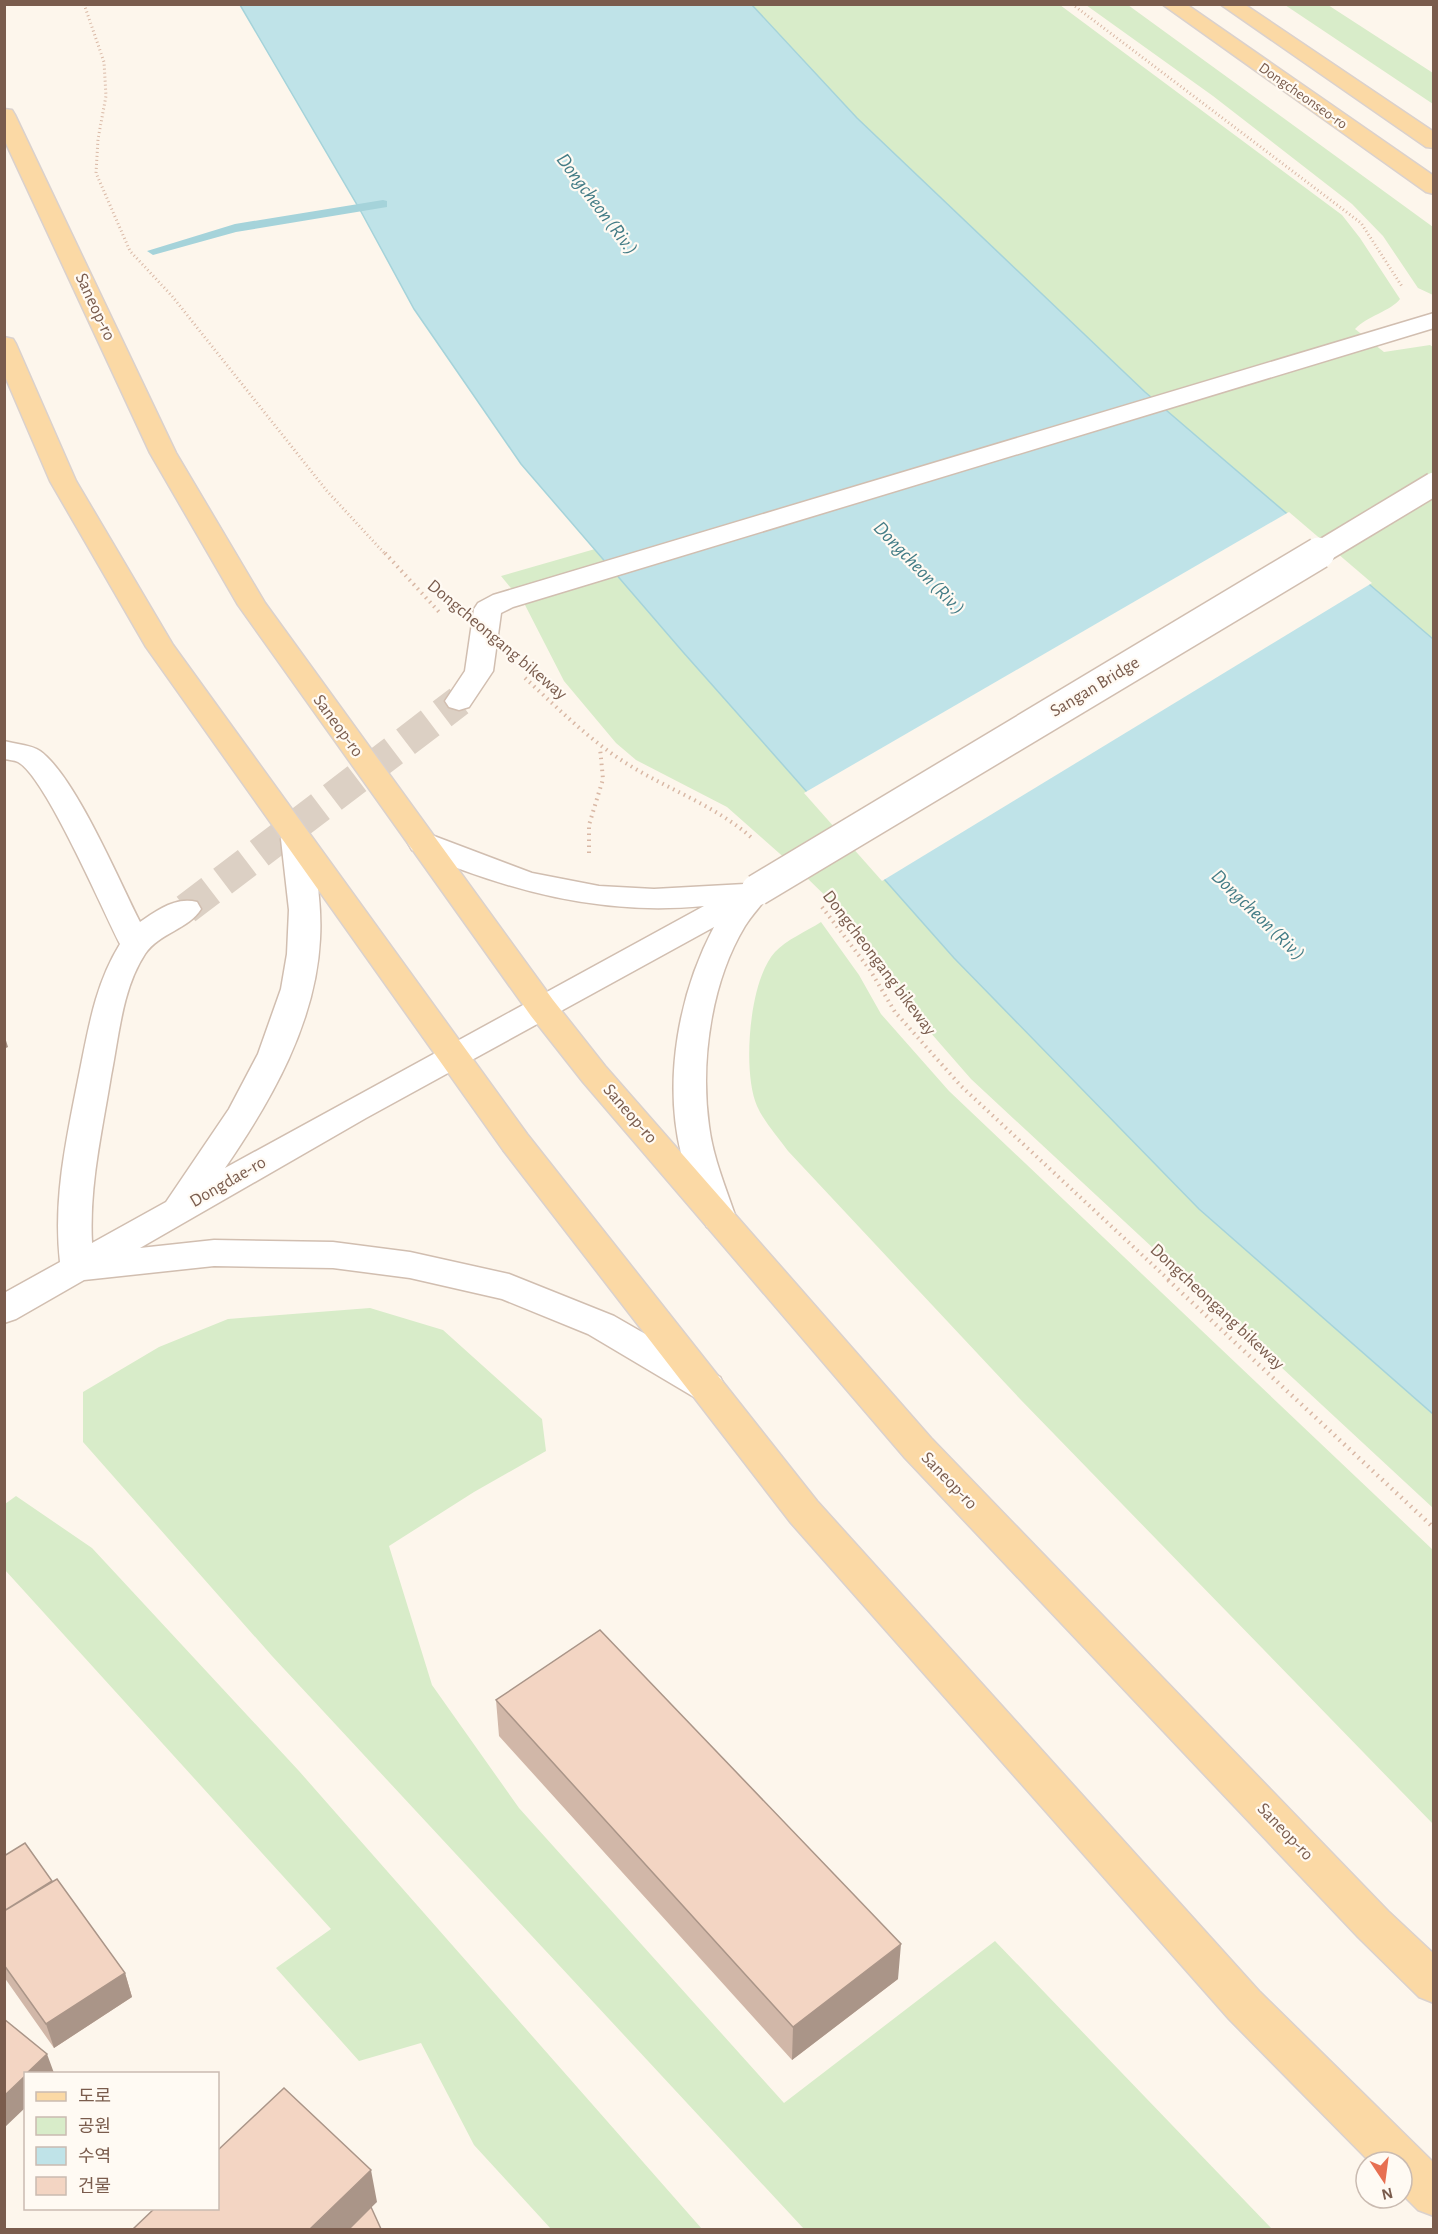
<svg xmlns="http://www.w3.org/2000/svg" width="1438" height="2234" viewBox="0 0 1438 2234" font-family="'Alegreya Sans','Noto Sans KR',sans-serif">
  <rect width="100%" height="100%" fill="#fdf6ec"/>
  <path fill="#d8ecc9" d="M752 5H1060L1342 215 1360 238 1400 299C1391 311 1367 316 1355 329L1384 352 1430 345 1433 347V639L1145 392 857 118Z
    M1086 5H1128L1433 227V295L1418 288 1383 236 1352 204 1213 96Z
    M1285 5H1328L1433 73V104Z
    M595 549 954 958 1199 1209 1433 1414V1508L971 1079 909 1008 882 964 846 916 805 876 727 807 636 760 616 743 564 681 525 605 501 576Z
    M821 922 859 975 881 1014 949 1091 1433 1550V1824L1020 1399 788 1151C778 1137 764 1122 757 1106 742 1072 749 980 775 952 786 940 807 931 821 922Z
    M370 1308 443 1330 542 1419 546 1451 474 1492 389 1546 432 1685 519 1808 784 2103 995 1941 1272 2229H804L272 1656 83 1442V1392L159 1347 228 1319Z
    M16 1496 92 1548 299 1771 702 2229H551L474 2145 421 2043 359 2061 276 1968 331 1929 5 1570V1504Z"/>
  <path fill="#bfe3e8" stroke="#a5d3da" stroke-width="1.5" d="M240 5H752L857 118 1145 392 1433 639V1414L1199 1209 954 958 683 652 521 464 414 309 359 208Z"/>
  <path fill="#fdf6ec" d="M1289 512 1372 583 882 881 804 793Z"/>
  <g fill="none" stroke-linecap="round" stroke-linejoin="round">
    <path fill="#a5d3da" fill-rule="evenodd" d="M383 200 387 201V207L236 232 153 255 147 251 235 224Z"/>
    <path stroke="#dcd0c4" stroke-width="31" stroke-dasharray="31 15" stroke-linecap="butt" d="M186 909 459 701"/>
    <defs>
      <path id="minor" d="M1434 313V328L513 607 501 613 493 671 469 707 459 710 449 707 445 701 465 671 474 609 478 603 493 595Z
        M4 741C15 744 32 745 40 751 75 776 119 881 140 922 156 911 176 896 197 902L201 909C189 929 159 933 145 954 122 989 119 1036 111 1076 102 1132 89 1186 92 1243L166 1202 229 1109 258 1054 281 989 287 954 289 910 281 839 285 832 296 829 307 832 311 839C316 872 322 905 320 939 316 1023 271 1101 225 1168L704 906C599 916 509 891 412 850L408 843 412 836 423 833 434 836 532 873 599 886 654 889 745 884 757 880 768 883 772 890C764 903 753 913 745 926 711 982 700 1062 709 1126 713 1158 726 1188 736 1218L731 1227 719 1230 707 1227 702 1218C695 1196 686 1175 681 1153 663 1079 679 993 714 927L366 1118 140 1248 214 1240 333 1242 410 1252 509 1274 614 1316 720 1377 725 1387 720 1397 707 1401 694 1397 588 1334 502 1299 410 1278 333 1268 214 1266 84 1280 16 1319 4 1323V1293L60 1262C53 1199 66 1141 78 1080 88 1032 94 986 120 944 103 911 45 776 18 762 14 760 9 760 4 759Z"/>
      <path id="major" d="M1162 4H1186L1434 176V194L1426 192Z
        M1220 4H1244L1434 132V148L1426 147Z
        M4 109 12 110 15 115 176 453 265 603 553 1000 605 1066 931 1438 1388 1911 1434 1954V2003L1419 1997 1358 1937 905 1458 583 1082 531 1016 238 605 150 453 4 139Z
        M4 337 13 339 16 344 76 481 173 645 527 1134 817 1501 1259 1991 1434 2163V2216L1418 2210 1402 2194V2162H1370L1229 2019 791 1523 503 1150 146 647 50 481 4 374Z"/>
    </defs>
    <use href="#minor" stroke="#d1beb0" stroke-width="3"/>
    <use href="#major" stroke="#dad1cd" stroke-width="3"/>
    <path stroke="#d9b8a5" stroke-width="3" stroke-dasharray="1 3" stroke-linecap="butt" d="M84 4 104 62 106 96 98 139 96 173 130 251 172 296 327 491 386 555
      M1072 4 1361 223 1403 288"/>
    <path stroke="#d9b8a5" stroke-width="4" stroke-dasharray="1.5 4.5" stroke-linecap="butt" d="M385 553 440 613
      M525 678C560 710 593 744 634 768 674 792 717 807 752 838
      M589 853V825L603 779 600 748
      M822 907 870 970 895 1012 961 1086 1170 1281"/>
    <path stroke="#d9b8a5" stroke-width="4.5" stroke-dasharray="1.5 5" stroke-linecap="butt" d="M1168 1280 1434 1528"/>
    <use href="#minor" fill="#fff" fill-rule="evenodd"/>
    <use href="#major" fill="#fbd9a5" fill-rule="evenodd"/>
    <defs>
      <path id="minor-bridge-far1" d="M1316 555 1434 484"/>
      <path id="minor-bridge" d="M757 890 1319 553"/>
    </defs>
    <use href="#minor-bridge-far1" stroke="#d1beb0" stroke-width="26" stroke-linecap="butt"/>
    <use href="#minor-bridge" stroke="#d1beb0" stroke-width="34" stroke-linecap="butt"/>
    <use href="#minor-bridge-far1" stroke="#fff" stroke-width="23"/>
    <use href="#minor-bridge" stroke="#fff" stroke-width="31"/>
  </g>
  <path fill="#d1b7a8" d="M496 1700 898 1979 792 2060 499 1736Z
    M4 1856 52 1881 125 1973 132 1997 54 2048 4 1977Z"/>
  <path fill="#aa9588" d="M4 1034 8 1047 4 1049Z
    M901 1944 898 1979 792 2060 793 2027Z
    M125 1973 132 1997 54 2048 46 2024Z
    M47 2054 54 2073H27Z
    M26 2075V2107L4 2128V2096Z
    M371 2170 377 2202 349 2229H310Z"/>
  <path fill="#f3d5c3" stroke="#aa9588" stroke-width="1.5" d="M600 1630 901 1944 793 2027 496 1700Z
    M25 1843 52 1881 4 1911V1856Z
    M57 1879 125 1973 46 2024 4 1965V1911Z
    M4 2019 47 2054 27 2073H26V2075L4 2096Z
    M284 2088 371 2170 310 2229H133L155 2208H218V2150Z
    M371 2207 381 2229H349Z"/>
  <g text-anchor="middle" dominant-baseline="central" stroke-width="4.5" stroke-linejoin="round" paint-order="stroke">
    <g font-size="15" fill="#7a5c4d" stroke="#fffaf3">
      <text transform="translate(1303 96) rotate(35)">Dongcheonseo-ro</text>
    </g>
    <g font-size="18" fill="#7a5c4d" stroke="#fffaf3">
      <text transform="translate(95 307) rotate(65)">Saneop-ro</text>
      <text transform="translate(497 640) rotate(40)">Dongcheongang bikeway</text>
      <text transform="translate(1095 687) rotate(-31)">Sangan Bridge</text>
      <text transform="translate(338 726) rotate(54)">Saneop-ro</text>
      <text transform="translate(879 963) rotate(53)">Dongcheongang bikeway</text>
      <text transform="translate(630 1114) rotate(49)">Saneop-ro</text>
      <text transform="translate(228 1182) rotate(-30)">Dongdae-ro</text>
      <text transform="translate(1217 1307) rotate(43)">Dongcheongang bikeway</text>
      <text transform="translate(949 1481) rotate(46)">Saneop-ro</text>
      <text transform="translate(1285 1832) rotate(46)">Saneop-ro</text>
    </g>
    <g font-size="20" font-style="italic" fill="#437c86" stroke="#fffaf3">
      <text transform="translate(597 204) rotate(53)">Dongcheon (Riv.)</text>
      <text transform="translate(919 568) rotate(46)">Dongcheon (Riv.)</text>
      <text transform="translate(1258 915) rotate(44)">Dongcheon (Riv.)</text>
    </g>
  </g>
  <rect width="1438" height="2234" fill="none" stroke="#7a5c4d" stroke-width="12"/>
  <rect x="24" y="2072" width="195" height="138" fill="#fffaf3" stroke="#cabbb1" stroke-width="1.5"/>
  <rect x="36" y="2092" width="30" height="9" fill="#fbd9a5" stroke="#cabbb1" stroke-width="1.5"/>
  <text x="78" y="2102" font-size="18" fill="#7a5c4d">도로</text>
  <rect x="36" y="2117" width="30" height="18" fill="#d8ecc9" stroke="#cabbb1" stroke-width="1.5"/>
  <text x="78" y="2132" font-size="18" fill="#7a5c4d">공원</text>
  <rect x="36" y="2147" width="30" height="18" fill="#bfe3e8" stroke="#cabbb1" stroke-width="1.5"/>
  <text x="78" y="2162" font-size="18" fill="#7a5c4d">수역</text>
  <rect x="36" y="2177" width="30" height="18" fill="#f3d5c3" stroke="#cabbb1" stroke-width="1.5"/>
  <text x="78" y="2192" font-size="18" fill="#7a5c4d">건물</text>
  <g transform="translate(1384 2180) rotate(167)"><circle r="28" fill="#fffaf3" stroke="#cabbb1" stroke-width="1.5"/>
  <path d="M0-4.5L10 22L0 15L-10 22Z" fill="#e76f51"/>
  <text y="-9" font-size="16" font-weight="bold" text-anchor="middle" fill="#7a5c4d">N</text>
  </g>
</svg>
